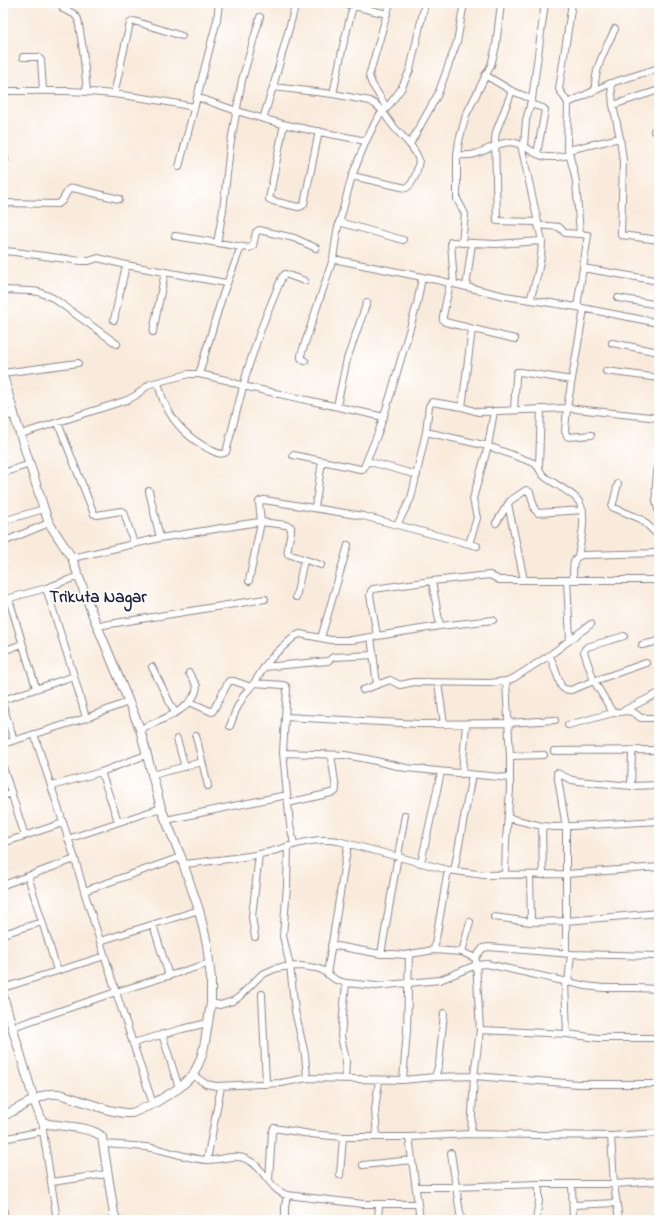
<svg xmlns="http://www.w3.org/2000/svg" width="662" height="1223" viewBox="0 0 662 1223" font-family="'Indie Flower',sans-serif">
  <rect width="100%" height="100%" fill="#fff"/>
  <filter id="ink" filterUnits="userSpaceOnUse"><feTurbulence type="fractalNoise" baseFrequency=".025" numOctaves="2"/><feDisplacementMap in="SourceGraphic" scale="8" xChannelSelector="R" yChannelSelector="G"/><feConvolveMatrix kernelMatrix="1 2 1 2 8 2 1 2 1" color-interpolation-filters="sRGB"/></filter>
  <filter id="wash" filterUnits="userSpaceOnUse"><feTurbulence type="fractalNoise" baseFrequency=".012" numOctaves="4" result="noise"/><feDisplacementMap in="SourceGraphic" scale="16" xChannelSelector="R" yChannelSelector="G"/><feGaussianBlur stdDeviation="0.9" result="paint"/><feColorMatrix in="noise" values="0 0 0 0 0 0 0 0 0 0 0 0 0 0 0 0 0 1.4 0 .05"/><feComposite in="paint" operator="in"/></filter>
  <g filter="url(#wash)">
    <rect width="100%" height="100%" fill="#f9ebdc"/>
  </g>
  <g filter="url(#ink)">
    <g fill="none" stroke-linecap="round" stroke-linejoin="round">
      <defs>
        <path id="minor" d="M62 3 63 9 74 14 78 19 83 50 87 92
          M341 3 387 14
          M572 3 559 89 568 103 567 146 574 172 576 182 580 234 588 235 577 307
          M23 57H38L41 60 43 90
          M485 75 512 91 532 99
          M611 83 613 105 620 138 623 161 621 235 659 240
          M273 87 333 94 370 101C382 107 386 118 394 127 403 138 414 146 419 160 418 169 414 184 406 188L352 176
          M595 90C594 68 606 48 615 29
          M3 91C31 91 60 90 88 92 124 94 159 100 194 107
          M512 91 496 132 495 139 497 221 537 222
          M114 94 130 23 134 21 182 36
          M333 94 343 46 353 6
          M197 97C224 107 251 116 279 123 307 130 337 135 366 141
          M568 103 611 83 659 68
          M530 104 543 108 545 110 537 154
          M613 105 659 90
          M387 108 372 84 369 76 390 3
          M263 119 273 87 296 3
          M284 124 269 199 273 201 298 207 302 206 304 204 319 131
          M654 131H659
          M410 144 438 94 457 42 464 3
          M521 145 542 241C542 261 536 281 530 300
          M524 146 526 120 532 99 545 3
          M3 148 5 160
          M568 150 620 138
          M457 155 459 141 466 115 491 65 496 46 501 3
          M179 167 217 20 219 3
          M3 203 58 204 62 201 69 189 73 188 119 199
          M339 222 403 240
          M538 225 559 227 565 233 580 234
          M175 236 249 248 253 246 256 232 259 230 294 238 316 248
          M217 243 223 210 230 147 242 80 260 17
          M462 243 465 214 457 199V155C463 155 469 156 475 154 487 151 498 142 511 142 522 143 531 152 542 156 551 159 561 156 570 155
          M3 251 15 252 81 261H89L98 258 126 265 226 283
          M333 259 437 280 505 296 577 307 659 323
          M583 268 659 281
          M450 283 443 316V320L445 322 515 339
          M454 284 451 242 496 244 542 241
          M466 287 472 243
          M3 290 31 291 39 292 53 298 117 344
          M618 298 659 305
          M584 309 567 408 565 431 567 436 569 437 591 435
          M114 320 126 265
          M153 332 165 272
          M612 343 659 352
          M305 361 301 358V355L333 259 337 231 352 176 366 141 375 123 379 116 387 108 401 89 410 70 425 3
          M606 371 659 378
          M3 373 78 363
          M199 374 223 294 241 247
          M158 382C160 390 162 400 167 408 176 426 192 440 209 449 215 452 221 456 226 452L248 368 262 326 282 277 285 274 305 281
          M337 406 347 359 367 302
          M462 407 472 329
          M514 410 516 378 517 372H520L572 380
          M58 423 94 514 97 515 121 511 124 512 134 544
          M426 432 488 446 534 463C540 467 539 472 545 477 555 484 567 490 576 498 589 510 581 540 578 556
          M21 434 127 400 135 396 150 384 189 374H199L226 380 243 386 384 417
          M293 455 360 469H363L364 467 378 433 389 400 417 304 422 277
          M367 461 417 475
          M539 466 541 409
          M3 473 30 464
          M618 484 612 507 641 519 659 536
          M149 491 160 538
          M508 504 524 580
          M315 508 322 461
          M3 521 44 509
          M496 523 510 501 526 490 530 492 535 510 538 513 583 510
          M397 525 411 498 413 490 426 432 429 406 432 402 462 407 478 412 567 408 659 418
          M3 542 49 523
          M469 544 477 518 473 499 474 495 488 446 494 411
          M72 558 160 538 252 523 261 522 286 525 291 527C292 536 286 545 288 554L321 565
          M567 580 570 640
          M573 580C574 569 570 557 583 555L659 553
          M249 581 261 522 259 502 260 501 264 500 363 516 477 546
          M432 581 440 626
          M46 588 74 676 86 718
          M296 597 304 560
          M9 599 36 688
          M3 600 46 588 79 576
          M97 626 265 599
          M377 636 370 595 371 591 373 589 432 581 490 575 499 580H659
          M371 637 377 685
          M321 638 348 545
          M642 645 659 641
          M3 651 22 644
          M550 655 561 686 564 689 571 690 594 681 646 663
          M152 667 175 713
          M264 667 328 661 333 657 374 655
          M254 683 283 685 286 686 287 689 285 717 283 753 290 825 294 844
          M438 683 444 724
          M363 690 390 680 400 685 414 682 490 683 506 681 514 678 550 655 591 624
          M3 700 74 676
          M190 702 212 712 214 709 229 681H234L251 687
          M3 706 14 740
          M625 710 659 693
          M613 713 594 681 584 652 585 649 587 647 624 636
          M285 717 420 724 507 723 555 720
          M568 725 613 713 626 711 633 712 641 718H659
          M230 726 236 710 244 695 254 683 267 663 275 654 295 636 300 634 331 640H352L440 626 493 620
          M140 729C158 721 195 710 197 686L189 673
          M34 734 75 859 84 891 100 941 116 992 153 1104
          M196 736 208 786
          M177 739 185 767
          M3 744 86 718 128 702
          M554 751 659 750
          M283 753 345 755 367 759 406 768 510 778
          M510 756 544 755
          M3 767 25 836
          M101 772 118 821
          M462 774 466 724
          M152 775 202 762
          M52 786 101 772 146 755
          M631 786 632 751
          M3 796 12 793
          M288 803 335 792 336 789 331 755
          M508 818 542 826 555 827 659 821
          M166 820 287 795
          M542 826 543 875
          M68 839 161 808
          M3 843 63 823
          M288 846 287 886 283 936 290 966 295 1011 305 1055 307 1078
          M421 863 441 772
          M183 864C209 861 235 859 260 854 287 849 309 836 338 841L448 870 484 875 566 874 659 867
          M454 871 472 775
          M505 875 506 841 510 790V756L506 681
          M530 875 531 922
          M28 876 57 970
          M3 885 75 859
          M84 891 181 857
          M494 917 531 922 566 921 659 913
          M153 925 169 976
          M3 934 42 922
          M255 937 252 917 259 854
          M100 941 199 910
          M331 945 381 954H394L404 955 434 950 462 952 475 958 476 961 480 1030 474 1076 471 1134
          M434 950 448 870
          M462 952 470 922
          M566 953V827L557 773 572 780 578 781 631 786 659 785
          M381 954 405 815
          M475 958 483 948 489 947 571 954 659 956
          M327 974 348 844
          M565 982 567 1034
          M568 983 571 954
          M3 988 105 956
          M262 994 266 1084
          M211 1003 220 1005 233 1001 239 997 261 975 274 969 282 967 301 966 316 968 322 970 336 980 346 983 376 986 440 980 476 965 487 964 586 986 603 988H636L659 989
          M13 1027 116 992 210 963
          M480 1030 567 1034 598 1038H659
          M162 1034 179 1088
          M133 1043 182 1029 208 1023
          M193 1075 206 1084 216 1086 281 1083 307 1078 403 1080 435 1077 474 1076 578 1084H659
          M435 1077 439 1064 444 1013
          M345 1079 346 1061 341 1036 346 983
          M403 1080 407 1030 409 954
          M43 1122V1131L57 1220
          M611 1136 614 1184 619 1220
          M377 1137 375 1110 379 1080
          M409 1137 420 1220
          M3 1139 43 1131
          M103 1144C119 1145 136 1145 152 1148 170 1151 188 1159 207 1160 220 1161 234 1153 246 1159 264 1166 269 1190 287 1195L363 1204H418
          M451 1153 461 1220
          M207 1160 221 1087
          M363 1165 412 1160
          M340 1175 343 1137
          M269 1180 272 1133 274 1128 310 1134 343 1137H409L471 1134 611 1136 659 1133
          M52 1182 107 1174
          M572 1184 573 1220
          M416 1187H456L539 1184H614L659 1181
          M3 1204 5 1220
          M573 1205 617 1203
          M285 1220V1207L287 1195
          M378 1220 379 1205
          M536 1220 539 1201V1184"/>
        <path id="tertiary" d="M3 375 16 421 44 509 49 523 72 558 92 613 140 729 161 808 181 857 199 910 207 944 211 979V1003L208 1023 205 1042 202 1055 198 1065 193 1075 179 1088 153 1104 132 1113H124L109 1110 63 1095C59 1094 55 1093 50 1094 38 1096 16 1110 3 1116
          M3 417 14 413
          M659 465C657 481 655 495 659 510
          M3 996 34 1100 42 1121 48 1124C61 1126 94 1127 102 1137L114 1214 116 1219 118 1220"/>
      </defs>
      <use href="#minor" stroke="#8e868c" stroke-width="8"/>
      <use href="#tertiary" stroke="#8e868c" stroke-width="10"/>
      <use href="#minor" stroke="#fff" stroke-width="6"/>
      <use href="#tertiary" stroke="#fff" stroke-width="8"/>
    </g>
  </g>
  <g text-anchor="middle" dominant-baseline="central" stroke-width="4" stroke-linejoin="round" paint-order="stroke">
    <g font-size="17" font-weight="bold" fill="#22223b" stroke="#fff">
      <text x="98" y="597">Trikuta Nagar</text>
    </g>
  </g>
  <rect width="662" height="1223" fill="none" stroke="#fff" stroke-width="16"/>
</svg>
